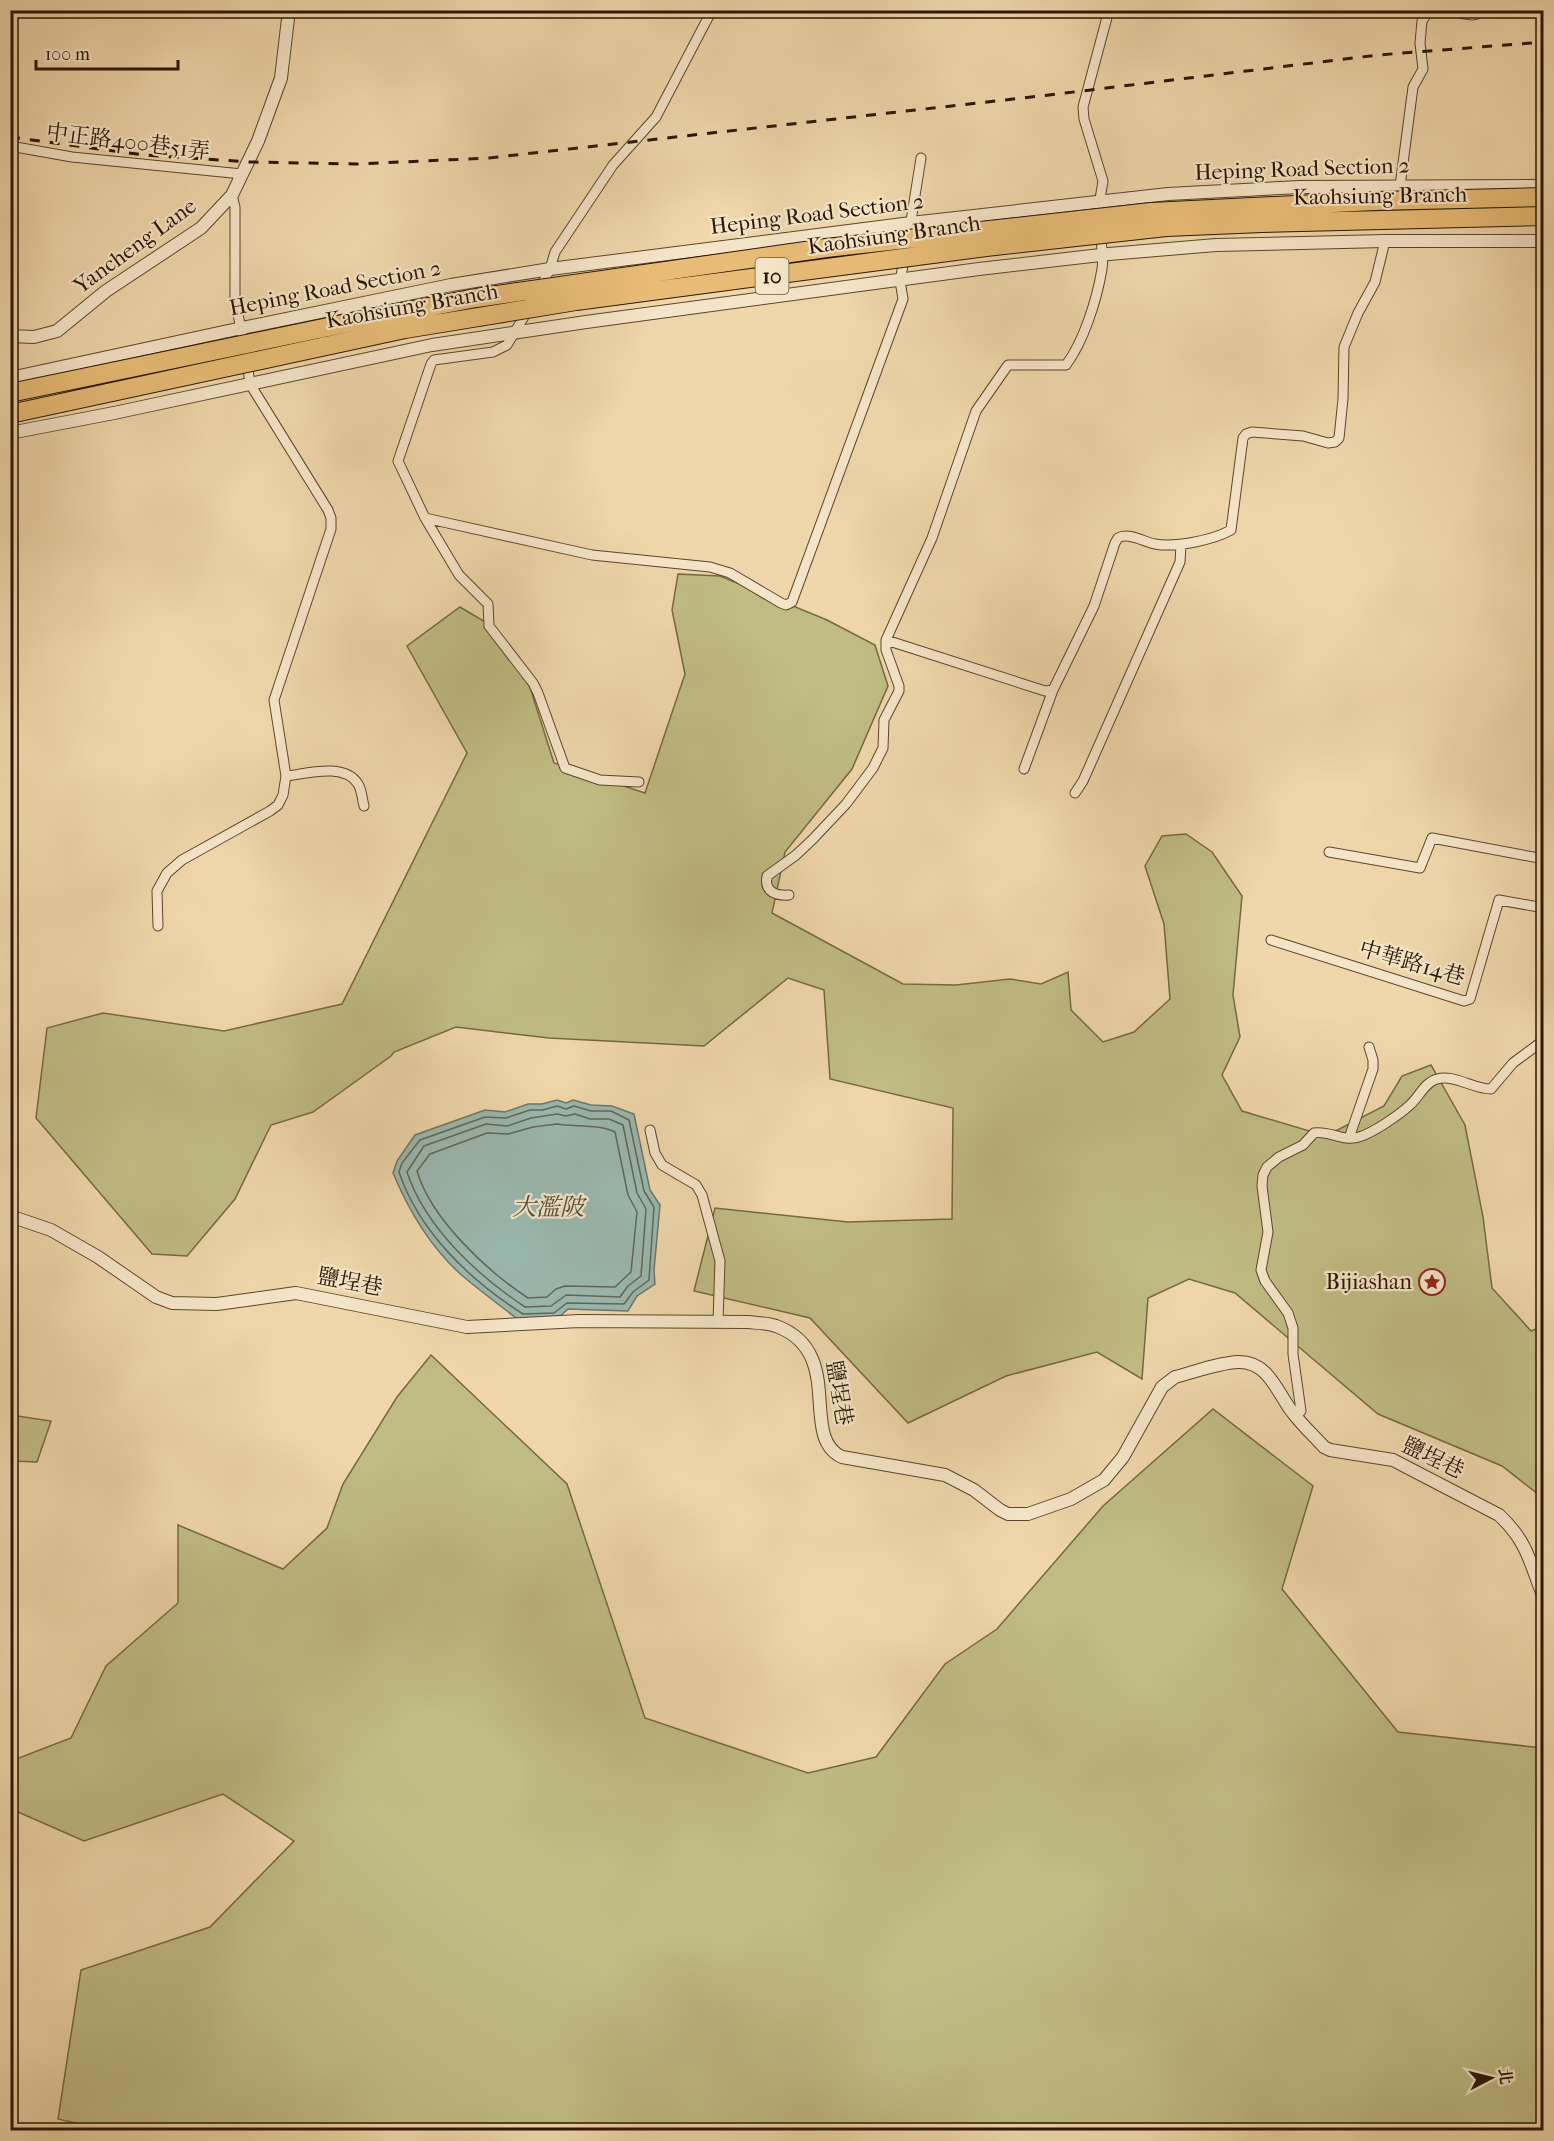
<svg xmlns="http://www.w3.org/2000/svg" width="1554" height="2141" viewBox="0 0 1554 2141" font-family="'IM FELL French Canon','Noto Serif TC',serif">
  <rect width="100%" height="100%" fill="#efd7ab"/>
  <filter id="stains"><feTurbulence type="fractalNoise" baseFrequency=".00333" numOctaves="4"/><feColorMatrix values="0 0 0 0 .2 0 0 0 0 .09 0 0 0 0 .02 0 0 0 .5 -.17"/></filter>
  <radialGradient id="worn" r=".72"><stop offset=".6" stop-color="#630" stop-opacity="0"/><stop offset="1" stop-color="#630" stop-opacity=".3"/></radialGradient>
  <path fill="#c0bc84" stroke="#756942" stroke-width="1.5" d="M678 574 720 576 827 620 875 645 888 686 852 769 785 852 772 913 903 984 956 985 1010 979 1041 984 1068 972 1071 1010 1103 1042 1134 1032 1170 999 1164 924 1145 866 1162 836 1186 834 1212 852 1242 896 1233 995 1240 1037 1222 1075 1242 1111 1326 1136 1384 1106 1402 1076 1431 1065 1465 1125 1483 1217 1492 1288 1531 1331 1543 1326V1498L1502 1466 1378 1414 1235 1293 1189 1279 1148 1298 1142 1379 1097 1352 1006 1376 908 1423 810 1318 694 1291 715 1208 848 1222 952 1219 953 1108 830 1079 824 990 788 978 704 1046 549 1038 456 1027 394 1052 391 1056 313 1112 271 1125 235 1199 187 1256 152 1254 36 1118 47 1028 103 1013 224 1031 342 1004 467 753 407 646 460 607 492 626 522 662 554 763 645 793 685 674 672 610Z
    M431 1355 567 1484 645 1718 808 1773 876 1757 945 1664 997 1629 1103 1506 1213 1409 1313 1486 1282 1589 1398 1732 1543 1748V2130H105L58 2119 81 1970 210 1927 294 1841 223 1794 84 1841 11 1809V1761L71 1738 106 1666 178 1603V1525L283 1569 327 1528 343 1484 397 1397Z
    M11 1415 51 1421 37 1462 11 1461Z"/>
  <path fill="#9ab8af" stroke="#6d7769" stroke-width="1.5" d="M557 1100 566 1103 573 1100 591 1105 612 1106 634 1114 650 1190 660 1205 654 1270 655 1284 637 1296 628 1311 568 1309 557 1319 520 1321C502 1307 483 1293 465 1278 433 1251 409 1211 393 1173L397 1161 415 1135 485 1110 505 1112 528 1104H542Z"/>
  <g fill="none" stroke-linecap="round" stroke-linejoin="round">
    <path stroke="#626758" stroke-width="1.5" d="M557 1106 566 1109 574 1106 591 1111H611L629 1120 644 1191 654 1207 649 1280 633 1292 624 1304 567 1303 554 1313 523 1314C471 1281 419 1232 399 1172L402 1163 420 1140 485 1117 506 1118 530 1110H543Z
      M557 1114 566 1116 575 1114 590 1119H609L623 1125 637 1193 646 1209 641 1276 628 1286 620 1297 566 1295 551 1306 525 1307C478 1276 425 1227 407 1172L424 1146 486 1124 507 1126 531 1118Z
      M557 1124C573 1127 601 1124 615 1132L628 1195 637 1212 631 1272 615 1287 565 1286 556 1289 547 1297 528 1298C487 1271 431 1219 417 1171L430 1154 487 1133 508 1134 533 1127Z"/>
    <defs>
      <path id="minor" d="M1437 10 1472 15 1477 14 1480 10
        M10 146 72 157 242 174
        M1400 186 1413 87 1423 69 1420 43 1422 21 1427 13 1432 10
        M232 195 235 207V301L245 347
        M1099 205 1103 181 1084 119 1083 107 1109 10
        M910 227 921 158
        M539 290 550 269 555 252 613 165 656 117 712 10
        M528 310 507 345 493 352 434 360 431 364 398 461 425 518 459 575 488 604 489 626 533 683 538 693 565 768 600 780 639 782
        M425 518 592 555 710 567 730 573 781 603 786 605 792 602 903 299 900 281 905 255
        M886 640 1045 691 1053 690
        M1024 769 1053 690 1094 606 1115 543 1118 538C1129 532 1144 542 1155 544 1175 548 1213 540 1231 530L1243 438 1246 434 1252 432 1303 436 1328 443 1335 442 1339 438 1343 399 1344 347 1358 313 1375 282 1385 241
        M286 776C306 774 344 762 358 784 362 790 362 799 364 806
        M1075 793 1083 781 1180 562 1181 545
        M1329 852 1420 868 1432 838 1544 859
        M789 895C776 896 764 892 767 876L796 855 812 840 846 804 873 768 883 748 884 720 899 691V686L886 650V640L932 538 976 411 1008 365H1066C1084 341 1097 299 1102 269 1104 257 1101 243 1100 231
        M158 926 157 891 167 873 182 860 270 811 278 805 283 795 286 776 274 700 331 529V518L328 510 250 384 247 361
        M1271 940 1464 1001 1470 999 1499 900 1544 908
        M650 1130 655 1153 662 1165 696 1185 702 1195 720 1261 718 1321
        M1349 1138 1373 1069V1060L1369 1047
        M1293 1413 1298 1414 1301 1411 1293 1354V1328L1288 1313 1265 1281 1261 1270 1268 1232 1262 1186 1263 1175 1267 1167 1279 1157 1303 1145 1314 1133C1329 1130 1343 1142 1359 1137 1373 1133 1399 1115 1410 1105 1419 1097 1425 1082 1437 1079 1454 1074 1473 1089 1491 1089L1513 1063 1544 1040"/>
      <path id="tertiary" d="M10 336 34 337 57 331 106 291 201 228 232 195 258 141 281 78 289 10
        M10 378 242 328 451 285 550 269 911 223 1168 194 1300 187 1544 186
        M10 433 114 413 432 345 586 322 979 269 1109 254 1216 245 1385 241H1544
        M10 1216 51 1230 98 1257 156 1297 172 1303 217 1304 296 1293 467 1327 579 1321 748 1322C757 1323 767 1323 776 1326 847 1352 798 1437 842 1457L945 1475 974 1490 1000 1510 1008 1514H1028L1071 1499 1104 1480 1123 1457 1162 1387 1175 1377C1195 1372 1217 1363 1238 1362 1269 1361 1277 1393 1293 1413 1302 1425 1314 1436 1324 1447L1330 1450 1393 1460 1499 1515C1528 1542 1530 1563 1544 1598"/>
    </defs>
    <use href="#minor" stroke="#5b462b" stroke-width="11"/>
    <use href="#tertiary" stroke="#5b462b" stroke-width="14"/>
    <use href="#minor" stroke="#f5e5c8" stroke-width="9"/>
    <use href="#tertiary" stroke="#f5e5c8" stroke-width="12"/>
    <path stroke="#2a1600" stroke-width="3" stroke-dasharray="10 10" stroke-linecap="butt" d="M10 137 144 155 250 162 356 164 489 158 1049 95 1378 55 1544 42"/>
    <defs>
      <path id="motorway-bridge" d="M10 393 386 315 476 298 826 248 1151 212 1375 201 1544 197
        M10 414 405 329 576 301 986 247 1166 227 1262 223 1544 216"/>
    </defs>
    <use href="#motorway-bridge" stroke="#2a1600" stroke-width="20" stroke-linecap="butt"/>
    <use href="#motorway-bridge" stroke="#e8bc76" stroke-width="18"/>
  </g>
  <defs>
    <symbol id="sight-ring" viewBox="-11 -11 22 22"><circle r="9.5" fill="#f5e5c8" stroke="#8f2418" stroke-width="1.5"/><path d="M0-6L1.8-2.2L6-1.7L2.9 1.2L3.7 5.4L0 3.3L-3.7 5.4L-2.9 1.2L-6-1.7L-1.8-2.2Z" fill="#8f2418"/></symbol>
  </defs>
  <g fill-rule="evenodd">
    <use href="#sight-ring" x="1417" y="1267" width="30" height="30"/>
  </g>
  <g text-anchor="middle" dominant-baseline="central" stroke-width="4.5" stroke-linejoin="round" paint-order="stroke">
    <rect fill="#f5e5c8" stroke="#67543c" stroke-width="1.5" x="755.5" y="258" width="33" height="36" rx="4.5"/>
    <g font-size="21" font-weight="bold" fill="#2a1600">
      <text x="772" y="276">10</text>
    </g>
    <g font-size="22" fill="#2a1600" stroke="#f5e5c8">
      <text transform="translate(128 142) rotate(7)">中正路400巷51弄</text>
      <text transform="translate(1302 169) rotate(-2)">Heping Road Section 2</text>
      <text transform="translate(1380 196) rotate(-1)">Kaohsiung Branch</text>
      <text transform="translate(817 214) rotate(-7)">Heping Road Section 2</text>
      <text transform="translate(894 235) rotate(-8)">Kaohsiung Branch</text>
      <text transform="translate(135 246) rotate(-36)">Yancheng Lane</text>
      <text transform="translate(335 288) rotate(-11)">Heping Road Section 2</text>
      <text transform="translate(412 306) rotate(-10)">Kaohsiung Branch</text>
      <text transform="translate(1412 963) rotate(16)">中華路14巷</text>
      <text transform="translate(350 1282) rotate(11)">鹽埕巷</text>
      <text transform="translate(839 1393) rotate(80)">鹽埕巷</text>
      <text transform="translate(1433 1458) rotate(26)">鹽埕巷</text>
    </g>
    <g font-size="22" fill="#2a1600" stroke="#f5e5c8" text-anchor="end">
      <text x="1412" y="1282">Bijiashan</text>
    </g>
    <g font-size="24" font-style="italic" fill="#514f3d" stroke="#f5e5c8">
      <text x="548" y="1207">大濫陂</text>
    </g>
  </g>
  <rect width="1554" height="2141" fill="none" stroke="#efd7ab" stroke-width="36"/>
  <rect x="12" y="12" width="1530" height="2117" fill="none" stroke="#2a1600" stroke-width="3"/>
  <rect x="18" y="18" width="1518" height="2105" fill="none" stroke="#2a1600" stroke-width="1.5"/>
  <g transform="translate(1491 2078) rotate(83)" stroke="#f5e5c8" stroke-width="4.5" paint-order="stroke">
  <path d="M0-4.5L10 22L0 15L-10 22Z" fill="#2a1600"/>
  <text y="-9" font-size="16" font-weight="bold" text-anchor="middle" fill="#2a1600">北</text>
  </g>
  <path d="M36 60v9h142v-9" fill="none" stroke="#2a1600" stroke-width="3"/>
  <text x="45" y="60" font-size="18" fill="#2a1600" stroke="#f5e5c8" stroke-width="4.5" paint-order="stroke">100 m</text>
  <rect width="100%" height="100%" filter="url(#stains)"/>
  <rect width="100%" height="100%" fill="url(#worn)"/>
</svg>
